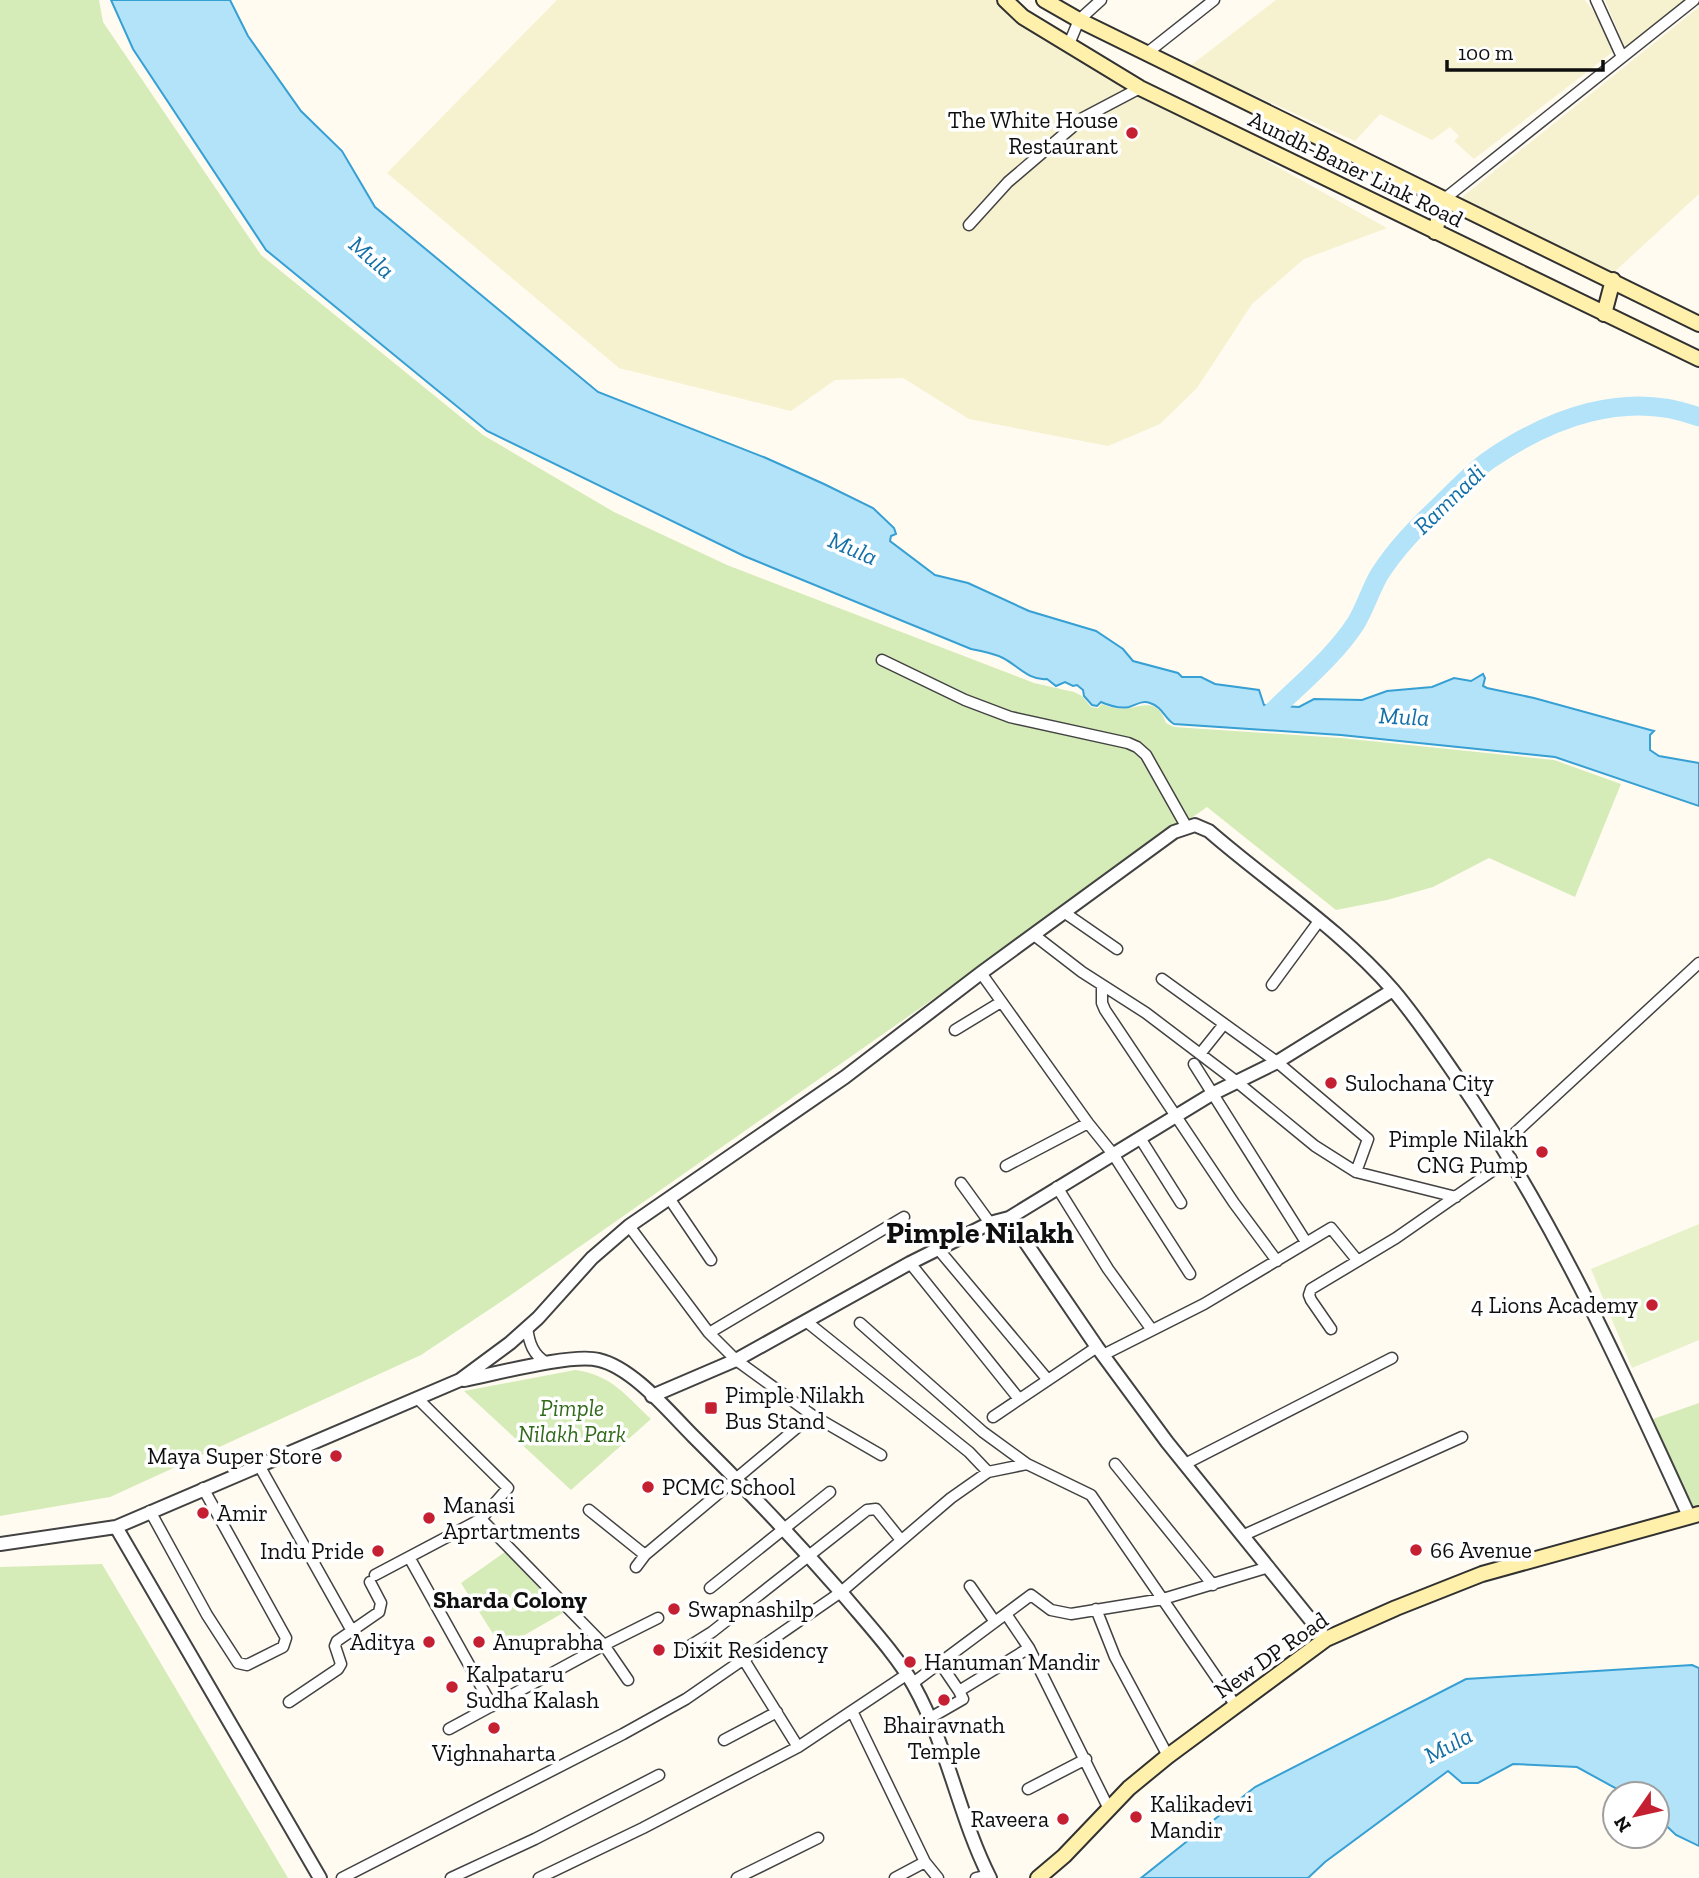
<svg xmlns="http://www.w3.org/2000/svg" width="1699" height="1878" viewBox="0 0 1699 1878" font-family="'Zilla Slab',serif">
  <rect width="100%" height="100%" fill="#fffbf0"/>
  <path fill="#f6f1cf" d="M557 0H1002L1020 23 1387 228 1304 259 1252 304 1197 388 1160 424 1108 446 969 419 903 378 835 380 791 411 619 368 387 173Z
    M1276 0H1585L1598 17 1614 51 1474 159 1454 141 1459 136 1450 127 1432 140 1380 114 1355 141 1190 66Z
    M1605 0H1685L1625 48Z
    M1699 7V194L1613 273 1461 198Z"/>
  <path fill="#d6ecb8" d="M0 0H99L103 22 261 255 483 435 614 512 727 565 1034 683 1074 692 1082 696 1091 707 1098 708 1102 704C1111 708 1121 710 1130 708 1149 704 1158 701 1166 723L1174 727 1341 738 1554 760 1621 784 1575 897 1489 858 1433 887 1387 900 1336 910 1207 807 505 1299 421 1355 110 1497 0 1516Z
    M575 1370C612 1375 625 1395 651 1419L571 1490 464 1391Z
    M1699 1403V1509L1694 1511 1653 1419Z
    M505 1552 563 1613 502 1648 461 1583Z
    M102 1564 288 1878H0V1567Z"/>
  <path fill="#e7f2ca" d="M1699 1224V1340L1632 1368 1591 1269Z"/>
  <path fill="#b3e3f9" stroke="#369fd3" stroke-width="2" d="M111 0H230L248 36 301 111 342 151 375 207 598 392 766 458 824 484 873 508 894 528 896 534 891 536 890 541 935 575 968 583 1029 611 1096 631 1123 649 1133 661 1178 673 1182 677H1201L1215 684 1259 690 1264 705 1299 707 1314 699 1362 700 1387 691 1432 687 1454 678 1471 681 1483 674 1485 678 1483 686 1487 688 1534 698 1654 731 1650 735V750L1659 756 1699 763V806L1555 757 1341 735 1174 724C1164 718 1163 707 1150 703 1142 700 1136 705 1129 707 1119 709 1110 706 1101 702L1097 706 1092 705 1084 696 1083 690 1077 685 1073 686 1065 682 1056 686 1047 679C1029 681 1017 665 1003 658 993 653 982 651 971 649L744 556 487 431 266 250 133 49Z
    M1692 1665 1699 1668V1846L1676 1835 1657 1817V1794H1626L1577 1767 1513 1764 1478 1783H1462L1448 1771 1325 1862 1308 1878H1141L1255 1787 1466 1679Z"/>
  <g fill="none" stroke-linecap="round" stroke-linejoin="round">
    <path stroke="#b3e3f9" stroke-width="19" d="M1272 712C1300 684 1334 657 1356 623 1365 608 1370 591 1379 575 1396 548 1419 525 1442 503 1457 489 1472 472 1489 460 1550 418 1626 389 1699 417"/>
    <defs>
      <path id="minor" d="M1596 0 1622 57
        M1069 44 1079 20 1101 0
        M1147 53 1214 0
        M1443 200 1694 0
        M969 225 1008 182 1083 118 1140 88
        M882 660 965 700 1010 717 1128 743 1137 747 1146 755 1186 826
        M1065 913 1117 949
        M1034 935 1082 972 1146 1013 1237 1082 1315 1146 1356 1172 1456 1197
        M981 973 1088 1123 1113 1154 1190 1274
        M1162 979 1277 1062 1368 1139 1356 1172
        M1102 985V1003L1105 1010 1234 1203 1277 1261
        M1272 985 1319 921
        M955 1030 1001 1002
        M1200 1054 1224 1024
        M1194 1064 1306 1242
        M1140 1138 1181 1203
        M1502 1145 1699 963
        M1006 1166 1088 1123
        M961 1183 990 1223
        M1057 1187 1108 1269 1152 1330
        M669 1198 711 1260
        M629 1226 709 1333 736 1360 812 1415 881 1455
        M939 1250 1048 1380
        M910 1263 1019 1399
        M807 1322 969 1452 988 1472
        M860 1323 983 1432 1027 1464
        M527 1327C529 1343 533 1355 547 1363
        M1331 1329 1311 1300 1309 1295 1311 1289 1396 1238 1511 1158
        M709 1333 904 1217
        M1103 1355 1204 1304 1331 1228 1357 1260
        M993 1417 1097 1347
        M1115 1464 1213 1585
        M1185 1464 1392 1358
        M260 1467 352 1631
        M589 1510 645 1555 636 1567
        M150 1511 207 1615 238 1663 247 1665 283 1647 286 1638 203 1488
        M481 1519 604 1645 628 1680
        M1244 1535 1462 1437
        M645 1555 812 1415
        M409 1557 492 1706
        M375 1575 481 1519 508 1488 418 1399
        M970 1586 995 1622
        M710 1588 830 1492
        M1096 1609 1115 1657 1168 1756
        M1006 1614 1029 1648 1109 1809
        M688 1647 712 1632 867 1510 876 1509 901 1540
        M744 1660 798 1747
        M940 1663 959 1691 1029 1648
        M913 1683 1031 1595 1051 1610 1071 1614 1163 1599 1269 1567
        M289 1702 338 1669 341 1664 335 1646 337 1641 379 1612 381 1603 370 1582
        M852 1711 925 1862 938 1878
        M930 1718 963 1699 959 1691
        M449 1729 604 1645 658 1618
        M724 1740 777 1712
        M1028 1789 1086 1759
        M342 1878 623 1734 686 1699 841 1592 951 1498 988 1472 1027 1464 1091 1495 1236 1706
        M451 1878 535 1839 659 1775
        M539 1878 643 1828 798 1747 906 1675
        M737 1878 818 1838
        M895 1878 925 1862
        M976 1878 989 1875"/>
      <path id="tertiary" d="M1009 1218 1097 1347 1167 1442 1326 1639
        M464 1380C495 1374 572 1353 599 1360 633 1368 669 1412 693 1436 746 1488 797 1542 846 1598 867 1623 899 1658 914 1686 948 1747 959 1817 990 1878
        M652 1396 736 1360 910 1263 990 1223 1009 1218 1212 1094 1277 1062 1393 990
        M116 1527 320 1878
        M0 1544 116 1527 460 1380 510 1343 538 1318 592 1258 629 1226 845 1077 981 973 1174 832 1195 825 1209 831C1270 884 1340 929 1393 990 1416 1017 1436 1047 1456 1076 1551 1213 1620 1365 1689 1516"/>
      <path id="secondary" d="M1005 0 1023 17 1140 88 1699 359
        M1044 0 1079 20 1699 324
        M1435 232 1443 200
        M1604 314 1613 280
        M1038 1878 1064 1856 1129 1788 1168 1756 1326 1639 1396 1608 1482 1574 1699 1514"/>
    </defs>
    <use href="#minor" stroke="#424242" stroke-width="13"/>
    <use href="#tertiary" stroke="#424242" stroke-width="16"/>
    <use href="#secondary" stroke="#313131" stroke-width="18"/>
    <use href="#minor" stroke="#fff" stroke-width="10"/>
    <use href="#tertiary" stroke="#fff" stroke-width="12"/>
    <use href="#secondary" stroke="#fff0ab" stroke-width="14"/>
  </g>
  <g fill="#c52032" stroke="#fff" stroke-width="2.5">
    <circle cx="1132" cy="133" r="7"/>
    <circle cx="1331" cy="1083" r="7"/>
    <circle cx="1542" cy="1152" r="7"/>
    <circle cx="1652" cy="1305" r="7"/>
    <rect x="704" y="1401" width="14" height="14" rx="3.5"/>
    <circle cx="336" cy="1456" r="7"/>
    <circle cx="648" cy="1487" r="7"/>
    <circle cx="203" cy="1513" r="7"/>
    <circle cx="429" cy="1518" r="7"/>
    <circle cx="1416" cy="1550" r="7"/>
    <circle cx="378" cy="1551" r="7"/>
    <circle cx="674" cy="1609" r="7"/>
    <circle cx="429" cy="1642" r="7"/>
    <circle cx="479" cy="1642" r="7"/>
    <circle cx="659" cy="1650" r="7"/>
    <circle cx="910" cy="1662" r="7"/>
    <circle cx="452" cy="1687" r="7"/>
    <circle cx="944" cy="1700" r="7"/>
    <circle cx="494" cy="1728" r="7"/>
    <circle cx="1136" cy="1817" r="7"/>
    <circle cx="1063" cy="1819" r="7"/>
  </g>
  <g text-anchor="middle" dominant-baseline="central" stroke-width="7" stroke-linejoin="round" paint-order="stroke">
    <g font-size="23" fill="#0f0f0f" stroke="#fff" text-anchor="start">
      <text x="1118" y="120" text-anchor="end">The White House<tspan x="1118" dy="26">Restaurant</tspan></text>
      <text x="1345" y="1083">Sulochana City</text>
      <text x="1528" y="1139" text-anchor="end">Pimple Nilakh<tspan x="1528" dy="26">CNG Pump</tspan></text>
      <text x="1638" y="1305" text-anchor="end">4 Lions Academy</text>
      <text x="725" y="1395">Pimple Nilakh<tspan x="725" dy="26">Bus Stand</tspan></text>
      <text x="322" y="1456" text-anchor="end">Maya Super Store</text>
      <text x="662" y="1487">PCMC School</text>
      <text x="443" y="1505">Manasi<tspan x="443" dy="26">Aprtartments</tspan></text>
      <text x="217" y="1513">Amir</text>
      <text x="1430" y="1550">66 Avenue</text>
      <text x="364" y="1551" text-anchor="end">Indu Pride</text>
      <text x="688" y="1609">Swapnashilp</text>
      <text x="415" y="1642" text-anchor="end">Aditya</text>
      <text x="493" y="1642">Anuprabha</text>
      <text x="673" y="1650">Dixit Residency</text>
      <text x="924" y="1662">Hanuman Mandir</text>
      <text x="466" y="1674">Kalpataru<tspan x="466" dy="26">Sudha Kalash</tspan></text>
      <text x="944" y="1725" text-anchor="middle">Bhairavnath<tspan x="944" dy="26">Temple</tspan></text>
      <text x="494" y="1753" text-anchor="middle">Vighnaharta</text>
      <text x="1150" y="1804">Kalikadevi<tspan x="1150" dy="26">Mandir</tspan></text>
      <text x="1049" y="1819" text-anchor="end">Raveera</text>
    </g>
    <g font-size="23" fill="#0f0f0f" stroke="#fff">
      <text transform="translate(1356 169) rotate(26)">Aundh-Baner Link Road</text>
      <text transform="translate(1271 1655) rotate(-35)">New DP Road</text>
    </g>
    <g font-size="23" font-style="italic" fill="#316a1b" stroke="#fff">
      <text x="572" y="1408">Pimple<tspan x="572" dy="26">Nilakh Park</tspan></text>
    </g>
    <g font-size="24" font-style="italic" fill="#126fa7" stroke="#fff">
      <text transform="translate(372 257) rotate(41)">Mula</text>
      <text transform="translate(1449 499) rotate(-44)">Ramnadi</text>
      <text transform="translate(853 548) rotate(23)">Mula</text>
      <text transform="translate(1404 716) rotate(3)">Mula</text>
      <text transform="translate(1448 1745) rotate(-28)">Mula</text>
    </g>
    <g font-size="24" font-weight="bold" fill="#0f0f0f" stroke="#fff">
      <text x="510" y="1599">Sharda Colony</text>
    </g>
    <g font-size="30" font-weight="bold" fill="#0f0f0f" stroke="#fff">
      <text x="980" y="1233">Pimple Nilakh</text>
    </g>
  </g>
  <g transform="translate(1636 1815) rotate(236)"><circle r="33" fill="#ffffff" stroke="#9f9f9f" stroke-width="2"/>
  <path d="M0-5L12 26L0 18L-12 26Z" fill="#c52032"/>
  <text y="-10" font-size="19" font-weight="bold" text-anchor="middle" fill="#0f0f0f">N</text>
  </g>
  <path d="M1447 60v10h156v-10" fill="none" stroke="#0f0f0f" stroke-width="3.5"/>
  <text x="1458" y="60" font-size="21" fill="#0f0f0f" stroke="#ffffff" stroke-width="5" paint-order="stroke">100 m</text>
</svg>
